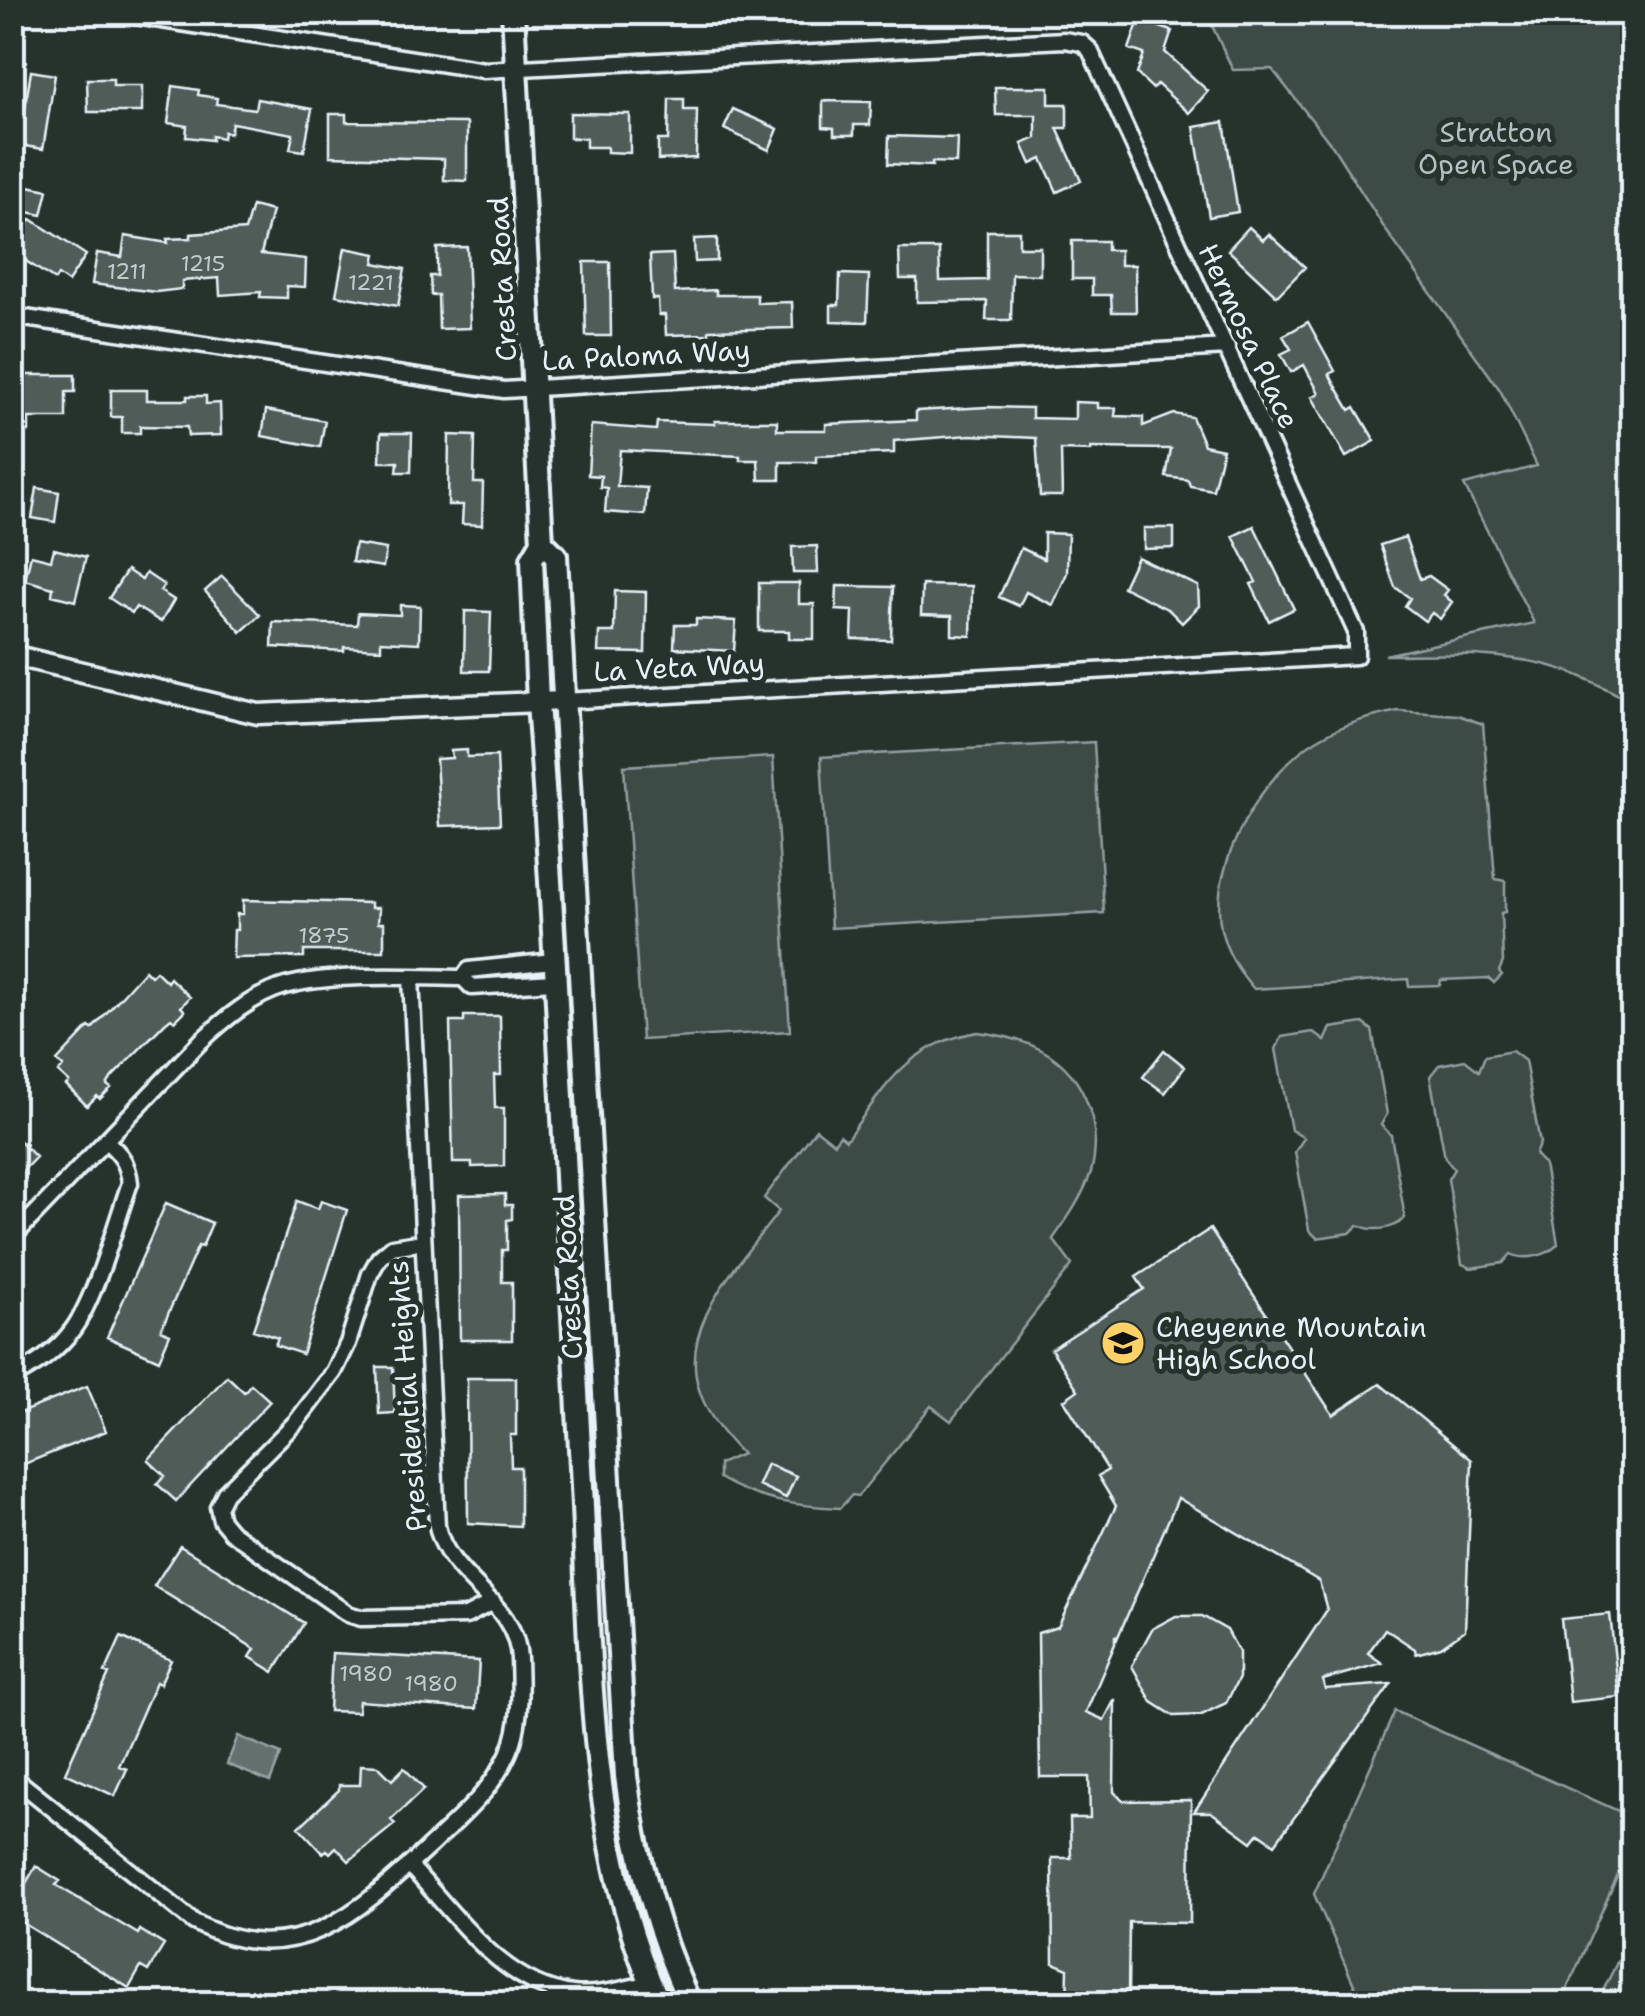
<svg xmlns="http://www.w3.org/2000/svg" width="1645" height="2016" viewBox="0 0 1645 2016" font-family="'Shantell Sans',sans-serif">
  <rect width="100%" height="100%" fill="#26332d"/>
  <filter id="ink" filterUnits="userSpaceOnUse"><feTurbulence type="fractalNoise" baseFrequency=".01" numOctaves="2"/><feDisplacementMap in="SourceGraphic" scale="20" xChannelSelector="R" yChannelSelector="G"/><feConvolveMatrix kernelMatrix="1 2 1 2 8 2 1 2 1" color-interpolation-filters="sRGB"/></filter>
  <g filter="url(#ink)">
    <path fill="#3e4b47" stroke="#939ea0" stroke-width="2.5" d="M1206 13H1632V702C1607 689 1582 675 1554 667 1499 651 1441 655 1385 655L1534 623 1464 485 1537 466 1500 390 1385 229 1333 147 1272 69 1233 70Z
      M1398 711 1458 715 1483 724 1495 879 1505 881V912L1501 913 1503 962 1499 971 1502 975 1494 983 1489 978 1441 980 1440 985 1409 986 1408 979 1254 989C1238 971 1226 952 1221 929 1208 864 1264 771 1318 739 1343 724 1370 717 1398 711Z
      M1094 742 1104 913 831 928 821 757Z
      M773 757 790 1031 642 1040 624 766Z
      M1363 1023 1372 1030 1387 1114 1381 1125 1391 1135 1405 1218C1394 1230 1372 1232 1358 1225L1350 1233 1317 1238 1309 1230 1295 1152 1304 1138 1291 1130 1276 1049 1282 1037 1313 1032 1325 1041 1331 1028Z
      M978 1032C1035 1039 1077 1059 1092 1118 1096 1136 1096 1154 1091 1172 1083 1196 1068 1218 1053 1239L1072 1265 951 1421 931 1406 858 1496 852 1495 840 1508C796 1506 757 1501 719 1478V1464L742 1454C646 1359 716 1293 779 1211L764 1198 816 1129 834 1143 840 1135 846 1140C886 1086 907 1044 978 1032Z
      M1512 1051 1525 1061 1540 1143 1535 1154 1544 1164 1558 1244C1548 1256 1525 1261 1511 1254L1503 1263 1471 1268 1462 1264 1448 1179 1454 1169 1445 1158 1430 1076 1439 1065 1465 1060 1479 1071 1485 1056Z
      M1395 1711 1632 1817V1843L1561 2003H1362L1314 1894Z
      M1632 1932V2003H1597Z"/>
    <path fill="#636f6d" stroke="#98a3a5" stroke-width="2.5" d="M238 1736 281 1754 270 1782 227 1764Z"/>
    <g fill="none" stroke-linecap="round" stroke-linejoin="round">
      <path stroke="#98a3a5" stroke-width="5" d="M12 715 14 712"/>
    </g>
    <path fill="#505c59" stroke="#e8f1f8" stroke-width="2.5" d="M1139 20 1172 31 1165 52 1208 91 1189 113 1157 84 1153 89 1137 74 1144 54 1129 49Z
      M31 71 55 75 43 149 19 145Z
      M87 79H113V86H142V112H88Z
      M173 86 199 90 198 95 217 98 216 104 255 109 257 99 312 109 304 151 290 149 293 134 232 123 230 133 224 132 223 138 212 136V140L186 137 187 126 168 123Z
      M995 87H1049V104H1067V128H1057L1081 181 1057 192 1042 159 1031 164 1022 144 1036 138V115H996Z
      M669 99H684V110H697L696 158 658 160V140H668Z
      M823 101 871 102 870 125H854V135H834V128L823 127Z
      M733 109 778 129 769 150 724 129Z
      M570 113 630 114V153L607 152V147H586V138H570Z
      M330 114H346V122L467 123V181L444 180V159L330 156Z
      M1224 122 1238 212 1209 217 1194 127Z
      M889 136 957 138 956 163 932 162V166L888 164Z
      M23 185 48 190 42 215 18 210Z
      M252 206 272 211 261 254 306 259 305 287 287 286V298L260 297 261 292 220 295 219 278 182 281V289L156 292 92 284 97 253 122 257 125 236 168 243 167 239 191 238V234L245 230Z
      M31 219 86 255 68 282 58 275 55 280 12 252Z
      M1249 227 1263 240 1269 234 1305 267 1277 296 1228 250Z
      M987 231H1019V247H1040V275L1012 274 1011 320H986L987 301 917 302V279H900L899 249H939L940 281 987 280Z
      M717 238V261L695 262 694 239Z
      M1072 241H1107V250H1120V265H1135L1136 312H1112L1111 295H1092V279H1072Z
      M467 247 470 328 439 329 438 295H431L430 276H437V248Z
      M345 248 376 254 374 263 405 269 398 306 336 295Z
      M673 254 675 292 716 290V295H757V303L792 302 793 328 709 330V334L666 335 665 315H659L658 299H652L650 255Z
      M584 262H610L611 336H586Z
      M840 274 869 275 867 322 831 321V305H839Z
      M1308 322 1335 371 1329 374 1350 410 1355 407 1375 441 1346 457 1312 397 1319 393 1304 365 1291 372 1281 354 1291 349 1283 336Z
      M12 375H75V392H66V418H29V431H12Z
      M111 390H147V400H187V396H206V404L220 403 221 435 188 436 187 427 140 426V433H122V417H111Z
      M1075 402 1098 403V408H1116L1115 416 1143 417V426L1174 414 1192 417 1204 445 1223 449 1213 490 1190 486 1188 480 1166 477 1171 449 1091 448V451L1061 450 1062 496H1040L1036 438 970 435 894 441V453L816 456V462H780V480H759L758 460H740V456L620 450 617 486 647 488 645 515 605 512 607 488 600 487 601 476 588 475 591 425 656 430 657 422 715 424V421H777V430H826V424L916 420V411L987 407 1032 408V418L1075 419Z
      M266 410 325 421 320 447 262 436Z
      M381 433H412L411 472H397L398 462H380Z
      M449 435 475 436 474 483H483L482 525 462 524 463 505H448Z
      M37 488 59 492 55 522 32 518Z
      M1254 526 1294 609 1269 621 1251 584 1256 582 1233 536Z
      M1144 528H1174V548L1144 549Z
      M1044 533 1068 534 1067 573 1053 605 1026 592 1019 606 999 597 1021 548 1044 559Z
      M1405 537 1420 579 1429 576 1448 590 1444 595 1452 602 1440 619 1432 613 1425 621 1405 606 1410 598 1395 587 1380 545Z
      M355 544 386 549 383 567 352 562Z
      M817 546 818 573H793L792 547Z
      M54 549 86 557 75 601 52 595 53 588 25 580 31 555 51 560Z
      M1137 557 1198 586 1199 606 1182 623 1169 610 1123 587Z
      M127 570 142 580 146 573 164 585 160 591 174 600 161 622 136 607 132 613 109 598Z
      M222 576 260 615 241 632 205 591Z
      M759 583H799V604H814V639H789V631H759Z
      M922 585 972 586 971 636 952 635V616L921 615Z
      M837 586 893 587 891 640 852 639 853 611 836 610Z
      M615 591 646 592 645 653 598 652 599 632H614Z
      M400 605 420 606 419 643 381 641V649L344 647V651L272 647 273 622 357 625 358 613 400 615Z
      M465 611 491 612 489 671H464Z
      M696 619 736 621 734 651 674 648 675 625H696Z
      M467 750V757L497 756 500 824 440 826 436 759 452 758 451 751Z
      M243 900 371 903V908H379L378 923H384V951H304V957L233 958 234 930H237V914H243Z
      M145 970 151 976 156 971 167 982 170 978 190 997 181 1007 185 1011 175 1021 171 1018 165 1023 112 1077 107 1085 111 1088 100 1099 97 1096 87 1106 66 1085 69 1082 58 1072 63 1067 57 1061 89 1027 92 1029Z
      M464 1016H500L501 1075H494L495 1108H504V1166L472 1167V1163H453L450 1022H464Z
      M1164 1050 1185 1067 1165 1093 1143 1077Z
      M12 1134 36 1157 12 1182Z
      M505 1194V1205H512V1219L507 1220V1250H502V1282H512V1340H460L459 1195Z
      M297 1201 318 1209 321 1201 347 1210 302 1354 275 1345 278 1338 253 1330Z
      M166 1203 212 1223 202 1247 198 1246 161 1330 170 1334 159 1360 107 1337Z
      M1210 1229 1333 1415 1380 1384 1472 1460 1465 1630 1441 1647 1416 1654 1415 1649 1385 1629 1368 1653 1382 1663 1323 1680 1325 1689 1391 1684 1275 1844 1259 1833 1252 1842 1211 1812H1194L1327 1610 1319 1581 1178 1498 1117 1639 1115 1635V1644L1086 1712 1104 1720 1115 1699 1114 1792 1123 1801 1191 1800 1190 1923 1129 1922 1128 1992H1116V2004H1067L1068 1969 1053 1963 1052 1858H1071L1070 1818H1090L1089 1777H1040L1038 1633 1058 1627 1116 1506 1098 1476 1108 1470 1064 1400 1078 1390 1051 1349 1144 1289 1136 1277Z
      M377 1367H393L395 1413 379 1414Z
      M227 1376 244 1392 251 1384 270 1401 176 1501 157 1484 165 1476 148 1460Z
      M467 1378H516V1435H510L511 1467H520V1526L468 1523Z
      M87 1386 106 1431 12 1469V1416Z
      M767 1464 796 1476 786 1498 758 1485Z
      M180 1546 304 1623 274 1672 250 1657 255 1649 154 1586Z
      M1610 1614 1619 1697 1570 1702 1561 1619Z
      M1176 1616H1202L1227 1630 1239 1652V1678L1226 1703 1201 1715 1174 1716 1152 1702 1132 1666 1152 1629Z
      M121 1637 171 1660 160 1684 156 1682 119 1766 127 1769 115 1796 65 1773 109 1674 105 1673Z
      M332 1653 479 1661 476 1709 359 1701 358 1712 329 1711Z
      M361 1765 378 1766 392 1780 404 1768 424 1789 391 1820 395 1824 349 1861 336 1847 330 1853 327 1850 323 1853 299 1827 339 1790V1785H360Z
      M36 1866 60 1881 56 1885 138 1934 140 1930 164 1945 148 1971 141 1967 129 1988 18 1920 22 1913 15 1908 23 1895 20 1893Z"/>
    <g fill="none" stroke-linecap="round" stroke-linejoin="round">
      <defs>
        <path id="minor" d="M110 12 484 70 1064 40 1082 43 1090 50 1356 632V656L564 701
          M12 316 504 390 1227 347
          M463 978 469 970 553 961
          M12 1238 201 1041C225 1019 253 995 285 986 335 973 411 977 463 978L472 987 554 982
          M423 1242 392 1247 379 1258 370 1274 348 1343 334 1372 296 1422 225 1493 218 1507 221 1520 231 1532 348 1614 361 1618 466 1616 493 1602
          M12 1378C36 1365 57 1351 73 1329 96 1298 116 1222 130 1183 128 1163 121 1154 106 1141
          M12 1776 194 1922C296 1976 362 1909 433 1843 465 1813 498 1785 513 1742 521 1717 520 1685 519 1659 517 1601 448 1580 437 1526L411 977
          M409 1865C455 1913 502 1986 573 1994 599 1997 625 1988 651 1983"/>
        <path id="tertiary" d="M12 655 258 714 564 701"/>
        <path id="secondary" d="M513 12 542 542 532 559 538 703C557 957 567 1213 581 1467 591 1640 585 1845 660 2004
          M542 542 556 556 626 1776C636 1855 656 1931 690 2004"/>
      </defs>
      <use href="#minor" stroke="#e8f1f8" stroke-width="21"/>
      <use href="#tertiary" stroke="#e8f1f8" stroke-width="25"/>
      <use href="#secondary" stroke="#e8f1f8" stroke-width="28"/>
      <use href="#minor" stroke="#26332d" stroke-width="14"/>
      <use href="#tertiary" stroke="#26332d" stroke-width="18"/>
      <use href="#secondary" stroke="#26332d" stroke-width="20"/>
    </g>
  </g>
  <defs>
    <symbol id="school-disc" viewBox="-11 -11 22 22"><circle r="9.5" fill="#ffd166" stroke="#26332d"/><path d="M0-5L7-2L0 1L-7-2ZM-4 1L0 2.5L4 1V4Q0 6-4 4Z" fill="#111"/></symbol>
  </defs>
  <g fill-rule="evenodd">
    <use href="#school-disc" x="1098" y="1318" width="50" height="50"/>
  </g>
  <g text-anchor="middle" dominant-baseline="central" stroke-width="10" stroke-linejoin="round" paint-order="stroke">
    <g font-size="22" fill="#c2ccd0">
      <text x="203" y="263">1215</text>
      <text x="127" y="271">1211</text>
      <text x="371" y="282">1221</text>
      <text x="324" y="935">1875</text>
      <text x="366" y="1673">1980</text>
      <text x="431" y="1683">1980</text>
    </g>
    <g font-size="28" fill="#b5bfc3" stroke="#26332d">
      <text x="1496" y="132">Stratton<tspan x="1496" dy="32">Open Space</tspan></text>
    </g>
    <g font-size="28" fill="#e8f1f8" stroke="#26332d">
      <text transform="translate(502 279) rotate(-93)">Cresta Road</text>
      <text transform="translate(1249 336) rotate(65)">Hermosa Place</text>
      <text transform="translate(646 355) rotate(-3)">La Paloma Way</text>
      <text transform="translate(679 667) rotate(-3)">La Veta Way</text>
      <text transform="translate(568 1277) rotate(-93)">Cresta Road</text>
      <text transform="translate(407 1396) rotate(-94)">Presidential Heights</text>
    </g>
    <g font-size="28" fill="#e8f1f8" stroke="#26332d" text-anchor="start">
      <text x="1156" y="1327">Cheyenne Mountain<tspan x="1156" dy="32">High School</tspan></text>
    </g>
  </g>
  <rect width="1645" height="2016" fill="none" stroke="#26332d" stroke-width="50"/>
  <rect x="25" y="25" width="1595" height="1966" fill="none" stroke="#e8f1f8" stroke-width="4" filter="url(#ink)"/>
</svg>
